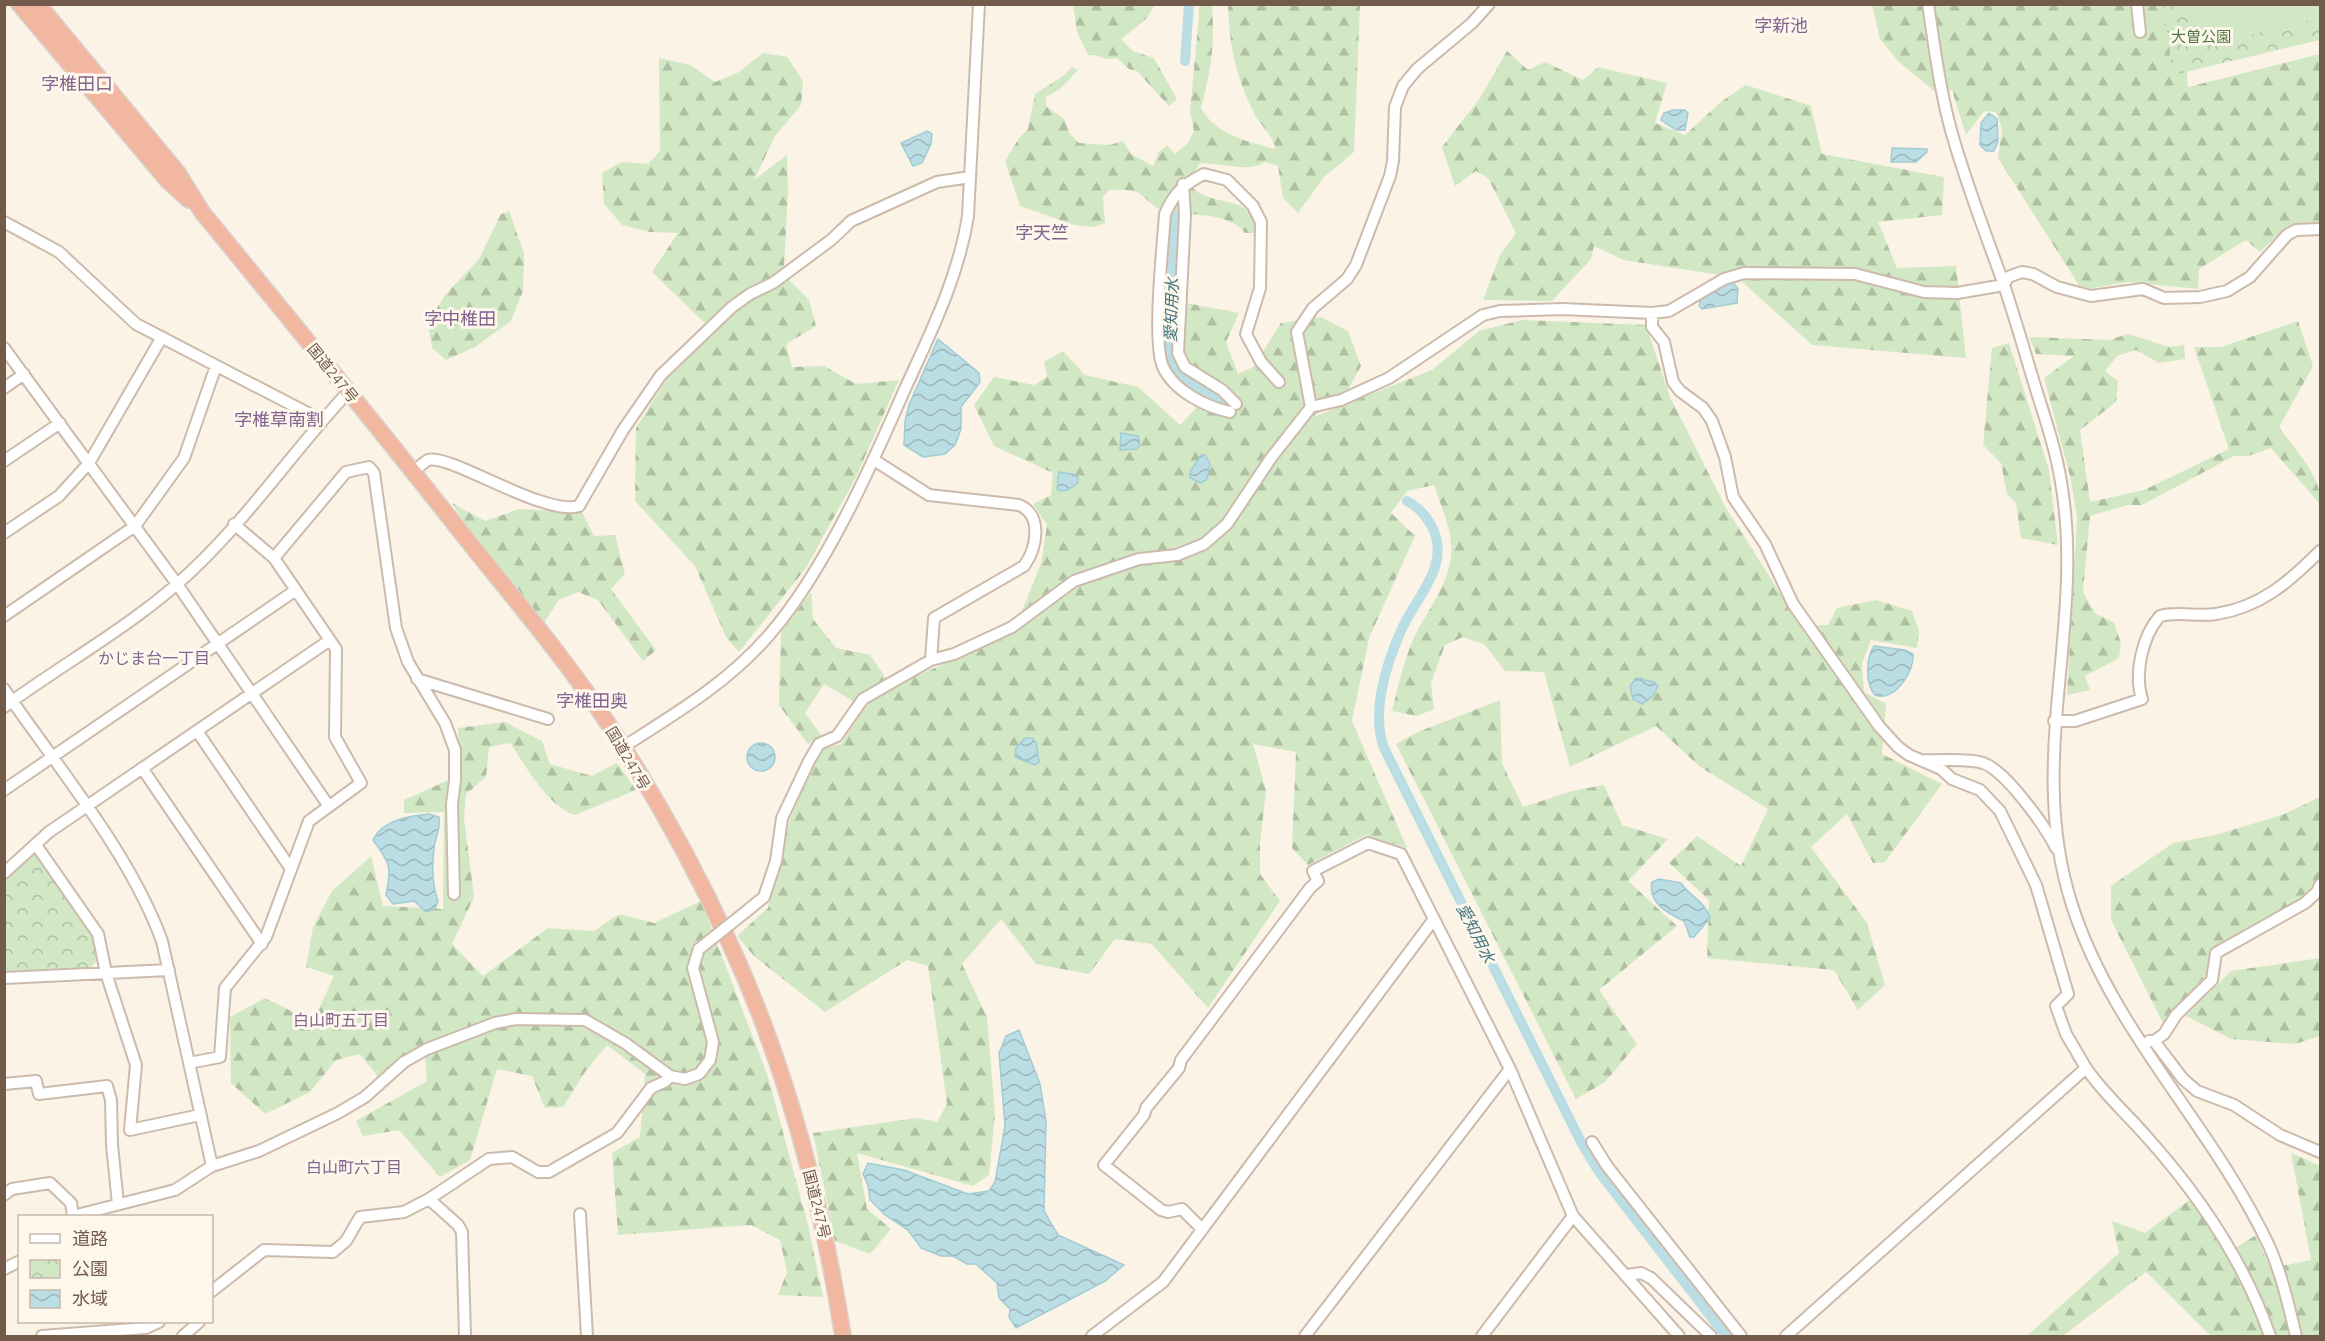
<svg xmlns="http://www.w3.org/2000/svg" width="2325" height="1341" viewBox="0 0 2325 1341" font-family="Ubuntu,'Noto Sans JP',sans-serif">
  <defs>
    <pattern id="forest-firs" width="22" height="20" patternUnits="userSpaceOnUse" patternTransform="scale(1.5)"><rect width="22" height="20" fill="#d2e8c5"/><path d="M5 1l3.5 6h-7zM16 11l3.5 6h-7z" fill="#afbfa2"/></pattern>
    <pattern id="park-crowns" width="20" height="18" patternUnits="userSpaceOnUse" patternTransform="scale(1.5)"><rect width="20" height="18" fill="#d2e8c5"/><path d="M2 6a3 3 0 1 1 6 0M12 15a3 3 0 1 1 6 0" fill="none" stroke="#afbfa2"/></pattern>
    <pattern id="water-waves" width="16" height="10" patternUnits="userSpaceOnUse" patternTransform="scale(1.5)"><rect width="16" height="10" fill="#bbdde4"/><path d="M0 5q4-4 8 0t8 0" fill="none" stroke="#9cb6bb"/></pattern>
  </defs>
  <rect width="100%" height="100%" fill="#fbf3e6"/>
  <path fill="url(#forest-firs)" d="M1200 4 1212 5C1215 43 1211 71 1201 108 1215 134 1248 142 1275 149 1274 135 1260 126 1254 113 1236 77 1229 44 1228 5H1360L1354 152 1324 177 1298 213 1283 198 1278 166 1265 162C1251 173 1219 163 1200 163L1188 182C1207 212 1254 188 1256 233H1245C1225 209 1189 218 1162 210 1151 206 1149 200 1140 194 1132 188 1118 190 1109 190L1103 197 1105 223 1093 227 1074 225 1020 206 1005 161 1019 138 1028 129 1035 94 1063 76 1072 67 1078 70 1060 89 1046 97V106L1065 120 1069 133 1079 143 1110 145 1123 141 1131 154 1153 166 1159 152 1167 145 1175 154 1188 143 1194 131 1190 112Z
    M1073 5H1155L1145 20 1121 39 1133 51 1154 58 1177 99 1169 106 1137 71 1129 69 1117 58C1106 61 1099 54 1088 55L1077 32Z
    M1872 5H2181L2188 87 2320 54V224C2292 222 2279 233 2260 252L2246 240 2199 269 2198 289 2128 282 2082 290 1998 158 2002 129 1996 112 1984 111 1966 135 1952 90 1934 91 1899 62 1880 39Z
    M1507 51 1528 70 1545 62 1583 80 1598 67 1667 83 1655 123 1685 135 1722 101 1746 85 1811 106 1822 154 1944 177 1942 215 1878 222 1897 268 1956 266 1966 358 1812 345 1738 278 1624 260 1594 246 1591 259 1552 301 1483 300 1500 255 1516 233 1488 178 1476 171 1455 186 1442 147 1480 98Z
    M763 53 787 57 803 81 801 105 775 136 754 180 787 155 788 190 784 267 789 280 809 300 816 326 786 344 792 367 824 366 856 384 899 380 855 479 806 568 739 652 726 637 695 566 635 501 636 428 681 356 712 330 652 272 678 233 650 232 622 225 604 204 602 173 622 162 648 164 660 151 659 58 690 65 715 82 739 72Z
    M509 211 524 253 523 291 511 321 475 347 446 360 432 348 428 322 446 294 479 259 501 214Z
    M1186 303 1239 313 1226 342 1238 374 1253 367 1281 323 1321 317 1348 331 1361 366 1345 395 1311 418 1432 370 1479 331 1522 320 1646 325 1670 397 1726 508 1801 626 1828 625 1837 608 1876 600 1912 611 1919 631 1917 648 1871 640 1862 663 1864 692 1886 704 1882 754 1942 784 1885 862 1873 863 1847 814 1811 847 1867 923 1885 985 1858 1010 1834 970 1707 958 1709 900 1669 863 1697 836 1741 866 1768 809 1699 766 1656 726 1570 767 1544 672 1505 671 1485 645 1463 637 1445 645 1431 683 1434 709 1417 716 1392 711C1398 687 1403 663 1413 640 1426 611 1447 589 1451 556 1454 534 1441 506 1434 485L1407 491 1391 513 1415 536 1369 638 1352 721 1407 848 1366 835 1308 865 1292 848 1296 752 1253 744 1266 791 1260 843V874L1280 901 1208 1008 1152 944 1115 939 1089 974 1036 964 1001 919 962 964 987 1017 995 1115 989 1175 973 1186 857 1153 867 1209 891 1229 870 1254 835 1241 813 1133 916 1118 937 1122 947 1104 928 966 907 960 825 1012 755 957 737 936 768 908 790 819 820 750 841 744 865 708 824 684 805 713 822 736 808 744 779 705 781 632 811 592 813 619 836 648 870 655 892 687 1013 633 1041 564 1047 525 1033 504 1051 495 1053 473 994 446 974 405 994 377 1034 385 1047 377 1044 362 1063 351 1085 375 1138 387 1180 425 1198 406 1229 418 1239 404 1193 368 1182 344Z
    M2298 321 2313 366 2279 427C2292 446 2325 480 2319 503L2271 448 2248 456H2234L2142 505H2128L2090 516 2083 592 2095 613 2114 623 2121 643 2119 658 2085 676 2090 690 2067 695 2077 518 2071 480 2044 378 2074 356 2036 354 2029 337 2109 340 2128 334 2169 347 2184 345 2185 359 2159 363 2136 350 2117 356 2105 371 2118 381 2116 402 2080 430 2090 502 2144 490 2229 449 2194 347H2221Z
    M2009 343 2049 470 2058 545 2021 538 2016 503 2007 494 2001 463 1983 445 1992 348Z
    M452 503 485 521 519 509 582 512 594 536 615 535 625 574 611 589 656 650 643 661 598 600 578 592 559 600 543 624 485 555Z
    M1500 700 1502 763 1523 807 1572 791 1604 785 1622 825 1668 839 1628 881 1677 926 1599 990 1637 1044 1605 1082 1576 1099 1396 744 1418 732Z
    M505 722 542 741 550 764 592 776 617 763 636 790 575 815C546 805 527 767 510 743L489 747 486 777 466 794 464 818 474 897 452 944 483 976 548 928 594 931 619 914 654 923 701 901 768 1077 808 1225 823 1297 778 1295 787 1272 780 1240 751 1225 618 1235 612 1153 640 1137 645 1074 607 1045 585 1072 563 1107 545 1108 532 1076 497 1069 470 1160 440 1177 399 1130 363 1136 356 1121 427 1081 425 1057 380 1079 360 1054 336 1060 310 1092 265 1114 231 1083 230 1017 265 998 313 1022 334 976 306 967 313 927 332 891 371 856 383 906 443 909 444 812 404 813V800L460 775 458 728Z
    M2320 797V880L2277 918 2241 936 2163 1023 2111 920V886L2173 843 2215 835 2282 815Z
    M2320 958V1036L2295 1044 2231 1039 2186 1016 2231 971Z
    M2291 1153 2320 1166V1336H2211L2146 1272 2063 1336H2027L2119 1253 2112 1221 2145 1233 2192 1198 2228 1253 2256 1235 2270 1268 2311 1260Z"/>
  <path fill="url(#park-crowns)" d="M2163 5H2320V40L2173 75Z
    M34 852 94 936 99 959 87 970 5 973V880Z"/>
  <path fill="#d2e8c5" d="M2188 5H2320V18L2196 48Z"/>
  <path fill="url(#water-waves)" stroke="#a2ccd5" stroke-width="1.5" d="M1673 110H1685L1688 113 1685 130H1676L1661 120 1664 113Z
    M1989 113 1997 119 1998 141 1994 151H1986L1980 145 1981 123Z
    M927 131 932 134 931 144 922 163 913 166 901 143Z
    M1892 148 1927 149V152L1916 162H1891Z
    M1728 282H1733L1738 289 1737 303 1702 309 1699 306 1701 299Z
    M938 339 979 373 980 382 961 407V429L955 445 945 454 923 457 904 445 905 421 909 405Z
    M1121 433 1138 436 1140 445 1137 449 1120 450Z
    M1201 455H1205L1210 464 1207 479 1201 483 1190 478V472Z
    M1059 472 1077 475 1078 483C1072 487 1065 494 1057 489Z
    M1874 646 1905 650 1913 654C1915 671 1894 703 1875 695 1865 684 1866 658 1874 646Z
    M1636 678 1654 682 1658 686 1653 696 1642 704 1633 699 1630 686Z
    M1025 738H1032L1036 742 1039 762 1035 765 1015 757 1016 748Z
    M747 757a14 14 0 1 1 28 0a14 14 0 1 1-28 0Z
    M429 814 439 817C441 829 435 837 434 849 432 866 432 885 438 901L435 909 426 912 414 901 393 904 386 895C392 867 390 863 373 840 382 820 409 816 429 814Z
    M1659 879 1681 883C1690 897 1706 902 1710 918L1694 937H1690L1684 921C1667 913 1648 903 1652 882Z
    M1019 1030 1040 1084 1046 1121 1044 1211 1058 1235 1124 1265 1105 1281 1016 1328 1009 1317 1010 1309 999 1298 997 1283 976 1264H967L953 1256H941L921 1248 908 1230 885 1215 870 1200 868 1185 863 1174 868 1163 904 1170 968 1194 989 1191 995 1182 1005 1126 999 1053 1006 1036Z"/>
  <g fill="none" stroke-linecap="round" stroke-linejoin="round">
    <path stroke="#bbdde4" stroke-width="10" d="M1185 61 1189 4
      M1175 217 1169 355C1179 383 1208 393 1232 407
      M1407 501C1419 508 1425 514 1432 527 1452 565 1415 598 1401 631 1386 664 1371 713 1384 748L1582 1144 1599 1172 1726 1336"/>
    <defs>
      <path id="minor" d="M1928 4C1935 51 1941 99 1955 144 1969 191 1987 238 2004 285 2015 318 2025 353 2035 386 2045 418 2056 450 2061 482 2086 625 2025 760 2072 905 2113 1033 2214 1127 2270 1248 2282 1276 2289 1307 2296 1336
        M2137 4 2140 32
        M1183 184 1185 215 1178 353 1185 367 1222 390 1236 404
        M4 222 59 252 136 324 321 420
        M1652 313V327L1664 342 1673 382 1680 391 1703 408 1712 421 1725 457 1733 497 1765 544 1793 604 1879 726 1898 747 1909 755 1941 769 1952 779 1980 790 2000 811 2036 885 2068 994 2056 1006 2066 1034 2086 1068
        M4 348 177 584 328 805
        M4 388 24 374
        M1311 407 1297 332 1313 308 1347 279 1356 265 1390 176 1393 161 1395 107 1403 86 1417 69 1472 23 1489 4
        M1230 412C1206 407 1174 391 1163 367 1152 341 1163 246 1165 214 1174 193 1184 184 1204 174L1227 180 1253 206 1261 222 1260 288 1246 334 1261 362 1279 382
        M874 460 929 495 1019 505C1043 515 1037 548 1024 566L934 618 931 660
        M4 461 60 423
        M413 472C418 468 423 463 428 460 435 458 444 462 451 464 481 474 552 515 579 506L623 430 661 375 732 307 750 294 773 283 831 240 851 221 937 182 970 177
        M4 533 59 496 89 463 162 337
        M274 558 346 472 369 467 374 473 396 628 408 662 445 723 455 750V780L452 804 454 894
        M4 616 135 526 184 458 216 366
        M417 679 548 719
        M4 689C58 768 130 853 162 941L212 1166
        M4 707C61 665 123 631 176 585 241 529 290 454 349 391
        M2054 721H2075L2142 699C2134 674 2142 636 2160 616 2178 611 2197 617 2216 614 2261 607 2289 582 2320 551
        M197 731 291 869
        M623 747C675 714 729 682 770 634 825 570 870 469 904 391 930 334 958 279 968 216L979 4
        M1926 760C1943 761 1967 758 1983 763 2006 771 2045 826 2056 848
        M142 768 262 944
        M4 790 296 590
        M36 845 98 934 106 973 136 1065 130 1130 200 1115
        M4 873 49 832 330 640
        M743 914 764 897 776 861 782 818 809 761 819 744 837 736 863 699 931 660 954 654 1012 627 1074 581 1139 559 1177 555 1204 544 1227 524 1271 458 1311 407 1341 400 1389 378 1483 315 1500 311 1562 309 1652 313 1669 311 1724 279 1744 273 1855 274 1924 292 1957 293 2004 285 2008 277 2022 272 2033 274 2057 287 2091 296 2143 289 2164 298 2200 297 2227 291 2250 277 2287 235 2296 230 2320 229
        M4 978 169 970
        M2149 1041H2154L2183 1079 2197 1091 2234 1105 2280 1135 2320 1152
        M2154 1041 2164 1034 2176 1015 2212 980 2216 953 2305 903 2317 892 2320 885
        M189 1063 220 1057 225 988 266 937 309 821 361 783 335 737 336 649 274 558 234 524
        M4 1084 36 1081 39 1094 107 1086 111 1100 112 1145 118 1204
        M1592 1142 1607 1166 1741 1336
        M4 1195 12 1189 50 1183 71 1203 73 1216
        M429 1199 458 1225 462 1232 465 1336
        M580 1214 587 1336
        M73 1216 175 1190 212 1166 259 1151 338 1113 365 1097 404 1062 427 1049 495 1023 516 1019 585 1020 625 1043 670 1076 685 1079 699 1074 710 1060 713 1042 693 968 699 949
        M1201 1228 1182 1209 1168 1212 1161 1210 1104 1165 1144 1115 1146 1108 1179 1068 1181 1060 1310 888 1318 881 1313 871 1368 843 1401 854 1510 1069 1573 1216 1679 1336
        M4 1269 20 1261
        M1627 1275 1641 1273 1651 1278 1711 1336
        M212 1291 264 1250 333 1252 346 1241 360 1217 404 1212 429 1199 489 1159 512 1157 538 1172H549L617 1133 651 1088 666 1081 670 1076
        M42 1336 146 1328 159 1322
        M183 1336 199 1322
        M1092 1336 1163 1282 1434 919
        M1305 1336 1510 1069
        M1482 1336 1573 1216
        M1786 1336 2086 1068C2103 1093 2126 1113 2146 1136 2199 1195 2244 1261 2270 1336"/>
      <path id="highway" d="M19 4 167 180 189 200
        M38 4 178 173 202 212C289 318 375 423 460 531 509 593 561 653 605 719 652 790 695 867 730 944 787 1067 822 1203 843 1336"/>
    </defs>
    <use href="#minor" stroke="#ccbbac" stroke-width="14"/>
    <use href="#highway" stroke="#d8d1cd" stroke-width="18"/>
    <use href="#minor" stroke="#fff" stroke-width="10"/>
    <use href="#highway" stroke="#f2b7a0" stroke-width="15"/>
    <defs>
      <path id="minor-bridge" d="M699 949 743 914"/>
    </defs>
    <use href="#minor-bridge" stroke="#ccbbac" stroke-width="14" stroke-linecap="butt"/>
    <use href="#minor-bridge" stroke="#fff" stroke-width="10"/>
  </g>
  <g text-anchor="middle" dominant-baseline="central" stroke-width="6" stroke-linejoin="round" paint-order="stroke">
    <g font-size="15" fill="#537844" stroke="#fef7ec">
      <text x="2201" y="36">大曽公園</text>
    </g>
    <g font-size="15" fill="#735b4c" stroke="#fef7ec">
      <text transform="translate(333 373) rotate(51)">国道247号</text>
      <text transform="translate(628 758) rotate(59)">国道247号</text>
      <text transform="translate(817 1204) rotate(76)">国道247号</text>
    </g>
    <g font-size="16" font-style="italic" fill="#43737f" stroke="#fef7ec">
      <text transform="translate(1171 310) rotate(-88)">愛知用水</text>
      <text transform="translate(1476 933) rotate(63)">愛知用水</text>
    </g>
    <g font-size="16" fill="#82648f" stroke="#fef7ec">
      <text x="154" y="658">かじま台一丁目</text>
      <text x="341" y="1020">白山町五丁目</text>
      <text x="354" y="1167">白山町六丁目</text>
    </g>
    <g font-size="18" fill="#82648f" stroke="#fef7ec">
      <text x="1781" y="25">字新池</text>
      <text x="77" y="83">字椎田口</text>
      <text x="1042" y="232">字天竺</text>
      <text x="460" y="318">字中椎田</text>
      <text x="279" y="419">字椎草南割</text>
      <text x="592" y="700">字椎田奥</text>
    </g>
  </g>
  <rect width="2325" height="1341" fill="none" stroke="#735b4c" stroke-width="12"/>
  <rect x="18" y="1215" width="195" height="108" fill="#fef7ec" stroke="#c6b9ac" stroke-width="1.5"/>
  <rect x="30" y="1234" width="30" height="9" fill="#ffffff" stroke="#c6b9ac" stroke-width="1.5"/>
  <text x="72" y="1245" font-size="18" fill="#735b4c">道路</text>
  <rect x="30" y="1260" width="30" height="18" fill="url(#park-crowns)" stroke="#c6b9ac" stroke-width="1.5"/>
  <text x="72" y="1275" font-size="18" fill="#735b4c">公園</text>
  <rect x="30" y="1290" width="30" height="18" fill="url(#water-waves)" stroke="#c6b9ac" stroke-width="1.5"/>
  <text x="72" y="1305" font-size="18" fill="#735b4c">水域</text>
</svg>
